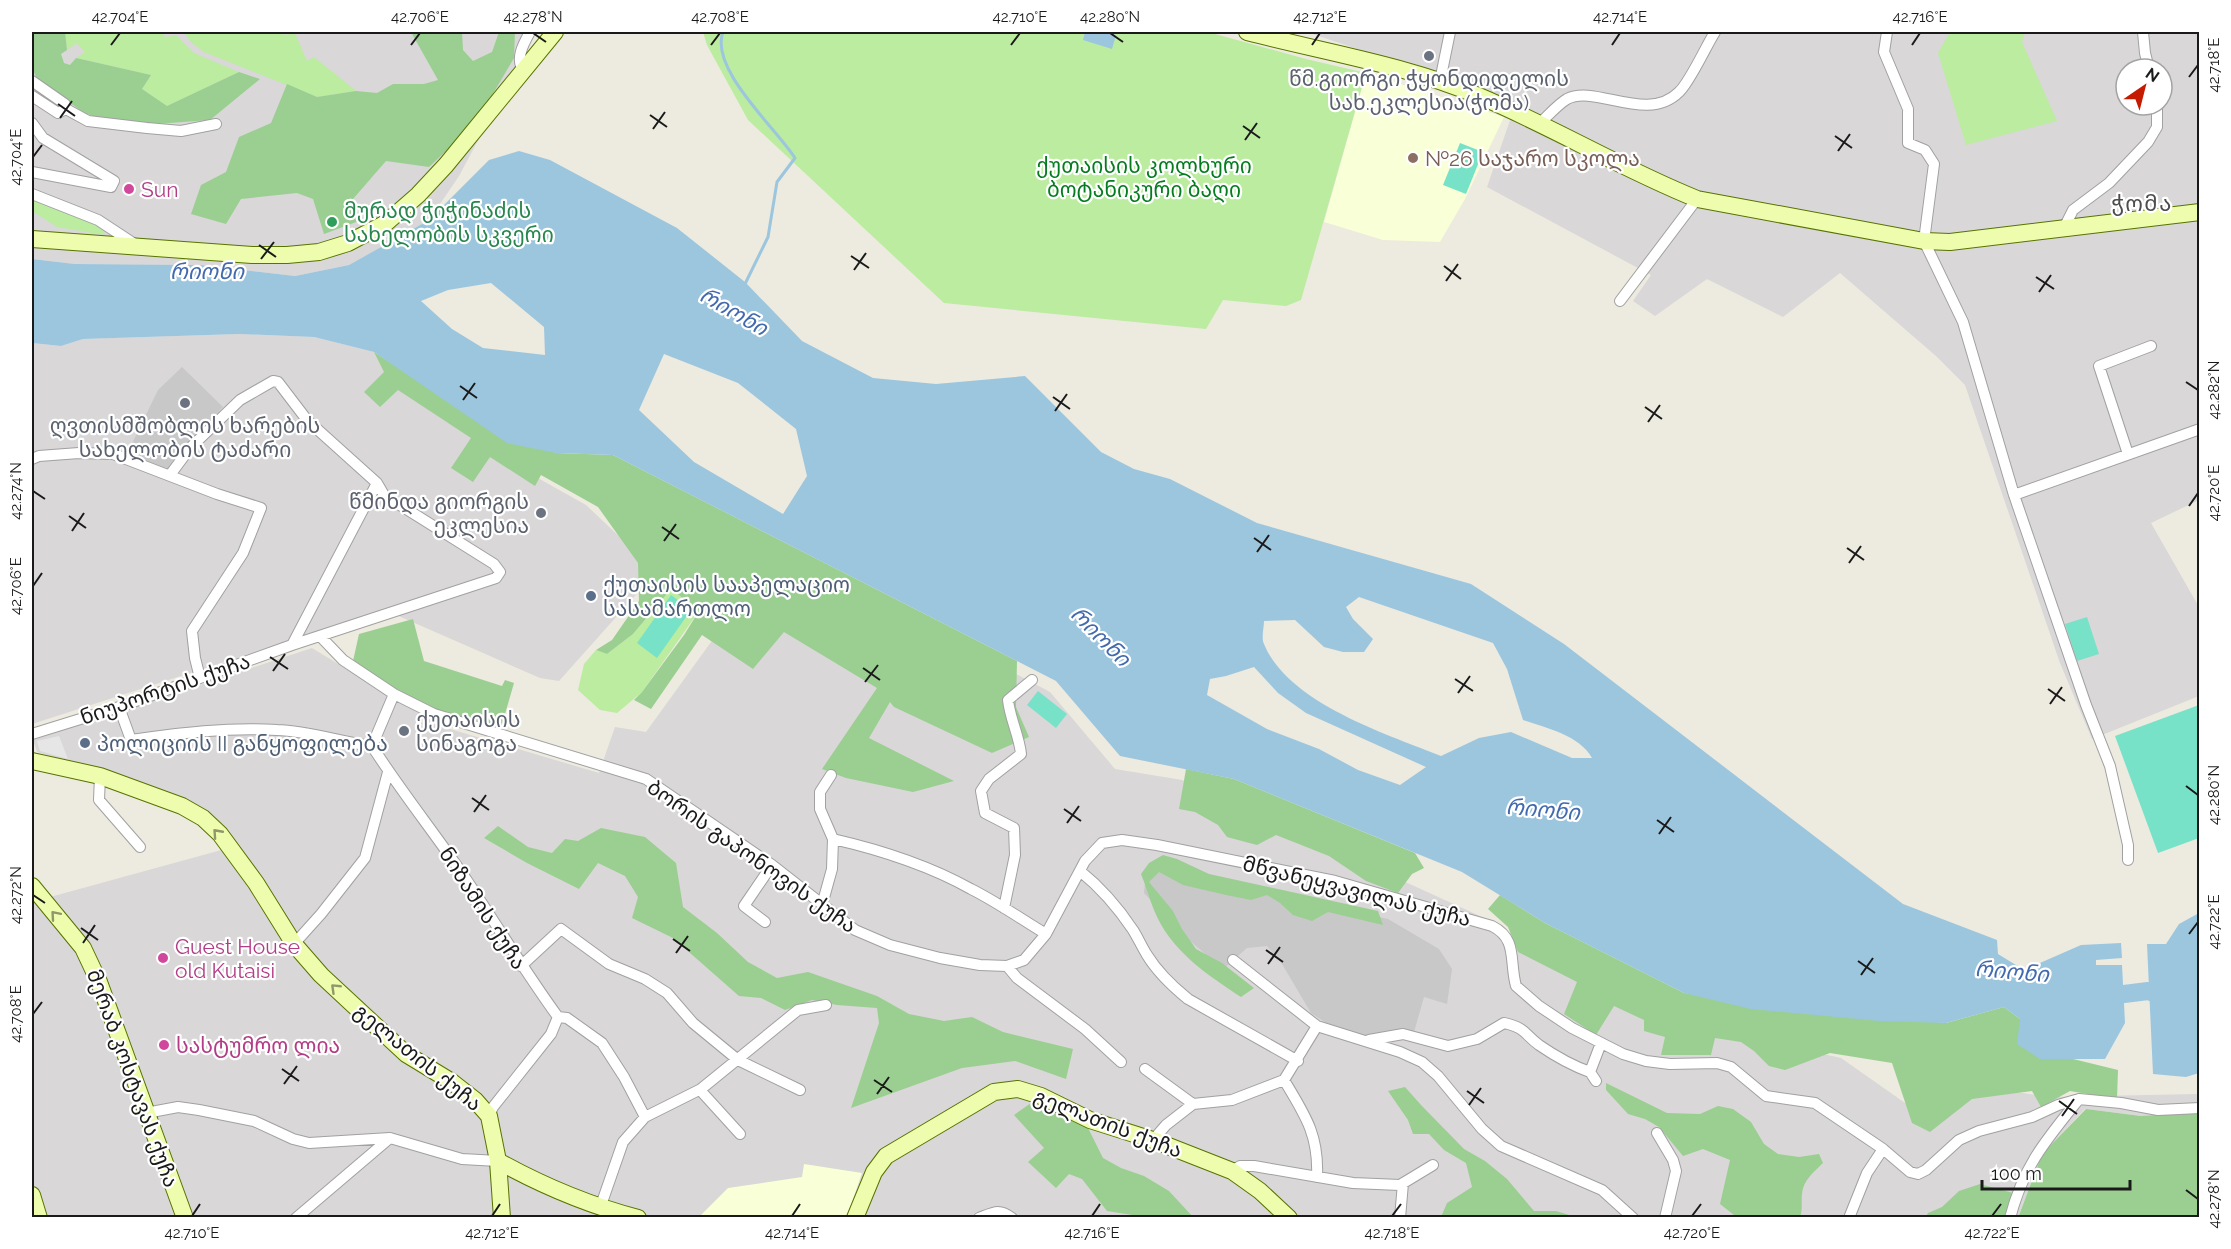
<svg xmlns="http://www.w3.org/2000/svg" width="2231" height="1249" viewBox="0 0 2231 1249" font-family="Raleway,'Noto Sans Georgian',sans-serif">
  <rect width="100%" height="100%" fill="#edeadf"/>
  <path fill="#d9d7d7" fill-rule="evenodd" d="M32 32H536L459 176 429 220 349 265 295 276 200 265 75 264 32 259Z
    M1307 32H2199V500L2151 523 2199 607V696L2092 739 2060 663 1965 385 1936 356 1840 273 1783 317 1707 279 1655 316 1633 301 1651 275 1487 187 1516 103ZM2126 69H2162V105H2126Z
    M239 334 314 337 374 352 536 477 586 505 642 558V588L559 681 540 678 385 610 32 724V343L61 346 83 339Z
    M745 595 1014 673 1050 692 1115 769 1182 780 1493 922 1632 1012 1841 1058 1915 1110 1996 1089 2049 1097 2199 1094V1112L2141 1116 2085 1109 2042 1154 2018 1217 32 1218V902L236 846 217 820 183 797 37 752 33 740 312 648 440 726 599 773 615 727 646 732Z"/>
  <path fill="#f9ffd6" d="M1366 73 1504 117 1465 199 1440 242 1383 240 1324 222Z
    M804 1164 862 1173 847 1217 698 1218 728 1188 802 1177Z"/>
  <path fill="#c8c8c8" d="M182 367 223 407 190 440 168 470 126 456 158 390Z
    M1158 869 1388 919 1439 949 1452 969 1447 1004 1424 997 1414 1032 1360 1035 1331 1026 1311 1013 1282 964 1267 946 1247 948 1223 969 1190 941 1144 893 1145 882Z"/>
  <path fill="#bbeca0" d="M65 32H163L165 37 176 35 194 53 239 72 167 106 142 89 151 75 76 58 85 52 77 43 67 50Z
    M183 32H282L285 35 295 33 307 61 314 57 356 91 317 97 204 52 192 43Z
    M703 32H1208L1306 59 1366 73 1301 300 1286 306 1223 300 1206 329 944 303 748 120 707 45Z
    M1950 32H2025L2022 42 2057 121 1966 145 1938 53Z
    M32 196 105 228 104 235 57 227 32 211Z
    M671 589 699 611 642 692 617 713 600 710 578 690 584 664 596 650 607 654 633 634Z"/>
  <path fill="#9acf91" d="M32 32H65L67 50 61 54 64 63 70 65 76 58 151 75 142 89 167 106 239 72 260 79 210 120 156 124 112 122 84 113 37 79 32 68Z
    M411 32H462L463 50 473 61 492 52 499 32H515L514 58 487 104 463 135 429 167 386 161 353 199 359 221 324 234 313 199 297 193 241 199 226 224 191 214 201 185 226 172 239 137 271 123 287 84 317 97 356 91 377 93 393 84H424L438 80Z
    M374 352 422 383 556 453 613 455 1017 661 1016 707 1029 737 992 753 894 707 890 702 869 738 954 781 913 792 846 778 822 769 877 688 784 632 753 669 702 635 651 709 634 700 642 692 684 635 699 611 671 589 633 634 607 654 596 650 612 640 639 601 638 563 598 507 541 475 535 486 490 457 473 482 451 468 471 438 398 390 380 407 364 392 384 372Z
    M413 619 424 661 502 686 505 680 514 683 501 728 433 710 379 681 353 661 359 634Z
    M1186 769 1234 779 1415 853 1424 868 1412 874 1398 893 1366 881 1329 856 1276 835 1257 845 1227 837 1218 825 1195 812 1179 809Z
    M498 826 528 847 552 853 565 839 578 841 601 828 645 837 676 863 683 907 717 933 748 962 777 978 808 972 877 996 909 1014 944 1021 972 1017 1003 1032 1073 1049 1066 1079 1015 1061 962 1068 851 1108 879 1023 877 1008 837 1005 812 1000 785 1010 761 998 739 996 673 938 632 918 638 897 625 876 598 863 579 889 527 863 484 838Z
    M1163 855 1177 859 1209 874 1378 911 1383 925 1328 912 1312 921 1293 915 1280 903 1267 895 1251 900 1226 895 1183 885 1159 872 1149 882 1173 911 1182 929 1196 949 1222 963 1254 988 1241 997C1206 974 1170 950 1154 910 1149 898 1146 886 1141 874L1149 863Z
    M1500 895 1545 923 1684 993 1946 1023 2004 1007 2020 1019 2040 1059 2069 1058 2118 1070 2117 1099 2070 1091 2041 1107 2032 1091 1972 1099 1930 1132 1912 1123 1892 1063 1830 1053 1785 1070 1769 1066 1754 1051 1741 1042 1715 1038 1711 1055H1661L1665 1037 1644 1031V1020L1614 1006 1596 1035 1564 1014 1577 982 1518 952 1508 927 1488 909Z
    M1606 1083 1667 1113 1700 1114 1718 1106 1733 1109 1751 1122 1764 1144 1778 1154 1799 1157 1819 1154 1823 1163C1814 1172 1803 1180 1802 1194 1801 1202 1803 1209 1800 1217L1750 1218 1734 1215 1720 1204 1730 1160 1703 1149 1683 1156 1659 1127 1645 1119 1628 1114 1606 1090Z
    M1405 1087 1421 1105 1464 1149 1485 1161 1507 1179 1534 1211H1556L1576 1217H1441L1447 1203 1472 1187 1466 1163 1444 1150 1429 1134H1413L1408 1120 1388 1091Z
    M1031 1103 1088 1128 1103 1158 1121 1168 1144 1176 1169 1191 1193 1217H1145L1107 1211 1082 1179 1069 1174 1056 1188 1028 1162 1044 1148 1014 1115Z
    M2086 1109 2141 1116 2199 1112V1217L2018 1218 2042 1154Z
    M1980 1184 2013 1193 2005 1217 1925 1218 1928 1213 1942 1207 1959 1191Z"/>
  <path fill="#77e2c7" d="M1460 143 1483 152 1466 194 1443 185Z
    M671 595 691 610 657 658 637 643Z
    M2087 617 2099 654 2077 661 2065 624Z
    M1038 691 1067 714 1056 728 1027 705Z
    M2199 705V838L2158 853 2115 736Z"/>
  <path fill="#e6e6e6" d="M59 736 68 759 40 751 37 741Z"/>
  <path fill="#9cc6de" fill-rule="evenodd" d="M1085 32H1104L1116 35 1112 49 1083 40Z
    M519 151 550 160 677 228 745 282 802 341 873 378 936 384 1025 376 1101 452 1134 469 1170 479 1257 523 1471 584 1564 644 1903 904 1997 940 1998 954 2024 970 2081 945 2121 943 2122 958 2096 960V965H2122L2125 1023 2105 1059H2040L2017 1044 2020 1019 2004 1007 1946 1023 1879 1021 1751 1009 1684 993 1545 923 1462 872 1234 779 1120 756 1056 681 613 455 556 453 507 443 374 352 314 337 239 334 83 339 61 346 32 343V259L75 264 200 265 295 276 349 265 429 220 489 160ZM491 283 544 327 545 355 483 348 452 329 421 301 448 290ZM664 354 738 383 796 429 807 476 783 514 694 462 639 410ZM1359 597 1493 643 1507 669 1523 720C1546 728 1579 735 1592 758H1572L1511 732 1479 738 1441 756C1386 734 1288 703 1264 644 1261 638 1264 628 1264 621L1295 620 1324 647 1343 652H1364L1373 639 1353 619 1346 607ZM1254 667 1278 693 1306 713 1426 767 1400 785 1358 770 1319 749 1267 729 1207 695 1210 679 1226 676Z
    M2199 913V1073L2186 1077 2153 1074 2147 944H2166L2179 924Z"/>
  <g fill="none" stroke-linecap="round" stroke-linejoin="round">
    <path stroke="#9cc6de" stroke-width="3" d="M723 32C709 69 776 128 795 158L777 182 768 237 744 286"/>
    <path stroke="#9cc6de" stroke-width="18" d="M2100 997 2148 991 2186 1004 2200 998"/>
    <defs>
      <path id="street" d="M1887 32 1884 52 1908 109V143L1925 150 1934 164 1924 241 1963 322 2014 495 2086 705 2110 766 2128 845V860
        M2143 32 2145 53 2149 69
        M523 70C515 58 524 43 530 32
        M32 81 65 104 66 109 58 113 32 96
        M1440 81 1450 32
        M66 109 88 121 147 128 181 131 216 124
        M32 123 43 138 114 181 111 187 32 172
        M1539 124C1548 116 1557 105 1567 99 1595 84 1647 124 1679 92 1690 82 1706 46 1715 32
        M32 194 98 220 136 245
        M2064 228 2073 210 2109 183 2148 142 2157 127V105
        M1620 301 1697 199
        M2128 454 2099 366 2151 346
        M32 459 39 456 79 453 113 454 217 494 261 508 243 553 192 631 195 658 200 678
        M2014 495 2200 429
        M320 636 343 660 394 694 434 714 646 779 772 865 855 930 890 945 940 958 980 965 1007 966 1024 960 1046 934 1085 861 1102 843 1122 840 1157 845 1335 881 1492 926C1518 939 1509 961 1516 986L1539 1006 1572 1028 1623 1054 1646 1061 1670 1064 1717 1063 1731 1067 1766 1096 1815 1103 1883 1149 1910 1172 1918 1174 1926 1170 1959 1140 1979 1131 2032 1117 2058 1105 2079 1099 2121 1103 2158 1110 2200 1108
        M292 645 377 483
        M119 707 131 740C180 733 228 727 277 730 309 731 341 742 372 746
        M32 734 119 707 292 645 496 578 500 572 494 564 384 495 377 483 307 420 278 382 273 381 240 400 190 448 170 475
        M372 746C402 793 437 836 468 882 498 927 526 973 558 1017L551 1034 493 1107 489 1116
        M372 746 394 694
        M100 776 99 800 140 847
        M833 839C881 850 928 865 971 889 997 902 1021 919 1046 934
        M1080 871C1100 887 1119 909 1133 930 1138 938 1142 947 1147 955 1158 973 1172 986 1188 999L1298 1061
        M822 905 832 869 833 839 820 809V792L831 775
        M1004 908 1015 855 1014 828 985 813 981 791 989 779 1021 754C1019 735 1010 719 1008 700L1032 680
        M765 922 744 906 772 865
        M294 944 321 914 365 858 388 772
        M1233 960 1317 1026 1400 1052 1422 1062 1438 1076 1482 1129 1501 1146 1602 1190 1633 1218
        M521 966 561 929 609 964 645 979 667 993 693 1023 738 1060 800 1090
        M1007 966 1017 978 1085 1029 1121 1062
        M558 1017 567 1018 602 1043 624 1077 645 1117
        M1369 1040 1403 1034 1448 1046 1477 1039 1504 1023C1526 1028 1523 1033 1539 1045 1555 1056 1573 1066 1590 1072
        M1145 1069 1193 1104
        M1284 1080C1305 1115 1319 1135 1317 1177
        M1596 1081 1590 1072 1601 1043
        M700 1090 740 1134
        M146 1113 178 1107 199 1110 254 1121 293 1139 309 1143 390 1138
        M1657 1133 1673 1160 1676 1171 1665 1218
        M1153 1140 1166 1125 1193 1104 1232 1100 1284 1080 1317 1026
        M1232 1171 1240 1166H1254L1353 1183 1400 1185 1433 1165
        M600 1208 623 1142 645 1117 701 1089 798 1010 826 1005
        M296 1218 390 1138 462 1159 498 1161
        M979 1218C994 1212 999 1208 1012 1218
        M1400 1218 1403 1183
        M1849 1218 1867 1173 1883 1149
        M2010 1218C2024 1165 2046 1140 2079 1099"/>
      <path id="secondary" d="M1247 32C1324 52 1406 65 1479 96 1553 127 1622 169 1697 199L1924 241 1950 242 2200 212
        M32 239 252 255H287L319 252 348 243 386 223 418 195 446 165 555 32
        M32 761 100 776 182 806 203 818 220 834 256 883 294 944 321 975 406 1054 452 1082 475 1100 489 1116 498 1161 502 1218
        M32 886 83 948 99 982 185 1218
        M498 1161C543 1186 588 1205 638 1218
        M32 1195 39 1218
        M855 1218 874 1172 886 1156 994 1092 1018 1089 1041 1096 1090 1120 1153 1140 1232 1171 1260 1191 1289 1218"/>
    </defs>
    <use href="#street" stroke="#a1a1a1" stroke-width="12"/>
    <use href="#secondary" stroke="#577300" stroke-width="18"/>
    <use href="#street" stroke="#fff" stroke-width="10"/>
    <use href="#secondary" stroke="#eefdad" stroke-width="16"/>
  </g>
  <defs><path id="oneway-chevron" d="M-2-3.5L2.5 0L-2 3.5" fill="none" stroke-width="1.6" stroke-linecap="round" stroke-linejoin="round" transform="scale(1.5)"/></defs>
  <g stroke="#8f976b">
    <use href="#oneway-chevron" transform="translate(217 833) rotate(-132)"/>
    <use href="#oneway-chevron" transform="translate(55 915) rotate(-131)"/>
    <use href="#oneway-chevron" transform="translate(335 988) rotate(-136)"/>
  </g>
  <path fill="none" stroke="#1a1a1a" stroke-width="2" d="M533 33 546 42M1110 33 1123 42M111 45 120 33M411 45 420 33M711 45 720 33M1011 45 1020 33M1312 45 1320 33M1612 45 1620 33M1912 45 1920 33M2189 77 2198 65M58 104 75 116M650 115 667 127M60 118 72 101M1243 126 1260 138M653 129 665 112M1835 136 1852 148M1245 140 1257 123M1838 151 1850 134M33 157 42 145M259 245 276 257M851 256 869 268M261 259 274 242M1444 266 1461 279M854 270 866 253M2036 277 2054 289M1446 281 1458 264M2039 292 2051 275M2186 382 2198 390M460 386 477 398M1053 397 1070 409M463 400 475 383M1645 407 1662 419M1055 411 1067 394M1648 422 1660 405M33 491 45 499M2189 506 2198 493M69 516 86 528M662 527 679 539M72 531 84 513M1254 538 1271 550M664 541 676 524M1847 548 1864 560M1257 552 1269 535M1849 563 1861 546M33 586 42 573M270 657 288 669M863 668 880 680M273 671 285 654M1455 679 1473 691M865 682 878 665M2048 689 2065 701M1458 693 1470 676M2050 704 2062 687M2186 786 2198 795M472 798 489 810M1064 809 1081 821M474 812 486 795M1657 820 1674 832M1067 823 1079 806M1659 834 1671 817M33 895 45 903M81 928 98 940M2189 934 2198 922M673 939 690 951M83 943 95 925M1266 950 1283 962M676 953 688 936M1858 961 1875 973M1268 964 1280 947M1861 975 1873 958M33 1014 42 1002M282 1069 299 1081M874 1080 892 1092M284 1084 297 1066M1467 1091 1484 1103M877 1094 889 1077M2059 1101 2077 1114M1469 1105 1481 1088M2062 1116 2074 1099M2186 1190 2198 1199M192 1216 200 1204M492 1216 500 1204M792 1216 800 1204M1092 1216 1100 1204M1392 1216 1401 1204M1692 1216 1701 1204M1992 1216 2001 1204"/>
  <g fill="#6b7280" stroke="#fff" stroke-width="2">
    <circle cx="1429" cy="56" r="6"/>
    <circle cx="185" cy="403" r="6"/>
    <circle cx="541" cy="513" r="6"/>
    <circle cx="404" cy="731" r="6"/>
  </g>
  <circle fill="#8d6e63" stroke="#fff" stroke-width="2" cx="1413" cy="158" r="6"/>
  <g fill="#d1479c" stroke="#fff" stroke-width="2">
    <circle cx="129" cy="189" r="6"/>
    <circle cx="163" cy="958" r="6"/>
    <circle cx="164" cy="1045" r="6"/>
  </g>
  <circle fill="#2e9e5b" stroke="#fff" stroke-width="2" cx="332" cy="222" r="6"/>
  <g fill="#5c6f8a" stroke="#fff" stroke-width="2">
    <circle cx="591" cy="596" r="6"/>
    <circle cx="85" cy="743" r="6"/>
  </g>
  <g text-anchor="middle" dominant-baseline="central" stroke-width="4.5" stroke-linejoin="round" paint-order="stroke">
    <g font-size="21" fill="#5b616d" stroke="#fff">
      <text x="1429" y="78">წმ.გიორგი ჭყონდიდელის<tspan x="1429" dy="24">სახ.ეკლესია(ჭომა)</tspan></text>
      <text x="185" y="425">ღვთისმშობლის ხარების<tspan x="185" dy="24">სახელობის ტაძარი</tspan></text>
      <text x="529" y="501" text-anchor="end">წმინდა გიორგის<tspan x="529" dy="24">ეკლესია</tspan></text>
      <text x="416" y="719" text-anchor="start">ქუთაისის<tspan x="416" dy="24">სინაგოგა</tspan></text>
    </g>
    <g font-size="21" fill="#785e54" stroke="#fff" text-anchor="start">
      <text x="1425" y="158">№26 საჯარო სკოლა</text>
    </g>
    <g font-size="21" fill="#057c1f" stroke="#fff">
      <text x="1144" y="165">ქუთაისის კოლხური<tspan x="1144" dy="24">ბოტანიკური ბაღი</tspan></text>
    </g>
    <g font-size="21" fill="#b23c85" stroke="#fff" text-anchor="start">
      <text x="141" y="189">Sun</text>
      <text x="175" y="946">Guest House<tspan x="175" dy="24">old Kutaisi</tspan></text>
      <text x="176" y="1045">სასტუმრო ლია</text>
    </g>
    <g font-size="21" fill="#27864d" stroke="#fff" text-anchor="start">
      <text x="344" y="210">მურად ჭიჭინაძის<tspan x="344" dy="24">სახელობის სკვერი</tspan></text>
    </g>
    <g font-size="21" fill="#4e5e75" stroke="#fff" text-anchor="start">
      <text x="603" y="584">ქუთაისის სააპელაციო<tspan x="603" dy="24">სასამართლო</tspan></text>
      <text x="97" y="743">პოლიციის II განყოფილება</text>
    </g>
    <g font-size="21" fill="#1a1a1a" stroke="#fff">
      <text transform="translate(165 689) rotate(-19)">ნიუპორტის ქუჩა</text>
      <text transform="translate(752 856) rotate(35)">ბორის გაპონოვის ქუჩა</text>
      <text transform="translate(1357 891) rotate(14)">მწვანეყვავილას ქუჩა</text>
      <text transform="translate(483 908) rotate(57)">ნიზამის ქუჩა</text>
      <text transform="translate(418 1057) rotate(39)">გელათის ქუჩა</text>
      <text transform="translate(133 1078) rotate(70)">მერაბ კოსტავას ქუჩა</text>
      <text transform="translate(1108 1123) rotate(21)">გელათის ქუჩა</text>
    </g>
    <g font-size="22" letter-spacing="1.5" fill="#4d4d4d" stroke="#fff">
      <text x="2142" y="203">ჭომა</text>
    </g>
    <g font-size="22" font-style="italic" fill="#436aae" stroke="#fff">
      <text x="207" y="271">რიონი</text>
      <text transform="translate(734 311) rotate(30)">რიონი</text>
      <text transform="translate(1101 636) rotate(45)">რიონი</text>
      <text transform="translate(1543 809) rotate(5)">რიონი</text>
      <text transform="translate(2012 971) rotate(5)">რიონი</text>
    </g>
  </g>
  <rect width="2231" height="1249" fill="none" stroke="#ffffff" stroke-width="66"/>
  <g transform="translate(2144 87) rotate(35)"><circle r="28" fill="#ffffff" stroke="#a3a3a3" stroke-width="1.5"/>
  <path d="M0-4.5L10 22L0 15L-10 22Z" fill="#c51b00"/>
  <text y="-9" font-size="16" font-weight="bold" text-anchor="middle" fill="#1a1a1a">N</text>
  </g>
  <path d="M1982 1180v9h148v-9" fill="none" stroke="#1a1a1a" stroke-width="3"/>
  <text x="1991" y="1180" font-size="18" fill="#1a1a1a" stroke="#ffffff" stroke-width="4.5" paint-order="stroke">100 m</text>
  <rect x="33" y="33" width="2165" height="1183" fill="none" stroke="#1a1a1a" stroke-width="2"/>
  <g font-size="15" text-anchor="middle" fill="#1a1a1a">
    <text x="120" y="22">42.704°E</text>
    <text x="420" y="22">42.706°E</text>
    <text x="533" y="22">42.278°N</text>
    <text x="720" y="22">42.708°E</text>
    <text x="1020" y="22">42.710°E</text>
    <text x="1110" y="22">42.280°N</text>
    <text x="1320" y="22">42.712°E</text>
    <text x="1620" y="22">42.714°E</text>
    <text x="1920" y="22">42.716°E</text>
    <text transform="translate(2214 65) rotate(-90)" y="5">42.718°E</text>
    <text transform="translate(16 157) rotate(-90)" y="5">42.704°E</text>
    <text transform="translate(2214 390) rotate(-90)" y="5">42.282°N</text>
    <text transform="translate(16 491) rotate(-90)" y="5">42.274°N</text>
    <text transform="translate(2214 493) rotate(-90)" y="5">42.720°E</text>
    <text transform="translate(16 586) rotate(-90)" y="5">42.706°E</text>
    <text transform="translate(2214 795) rotate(-90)" y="5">42.280°N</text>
    <text transform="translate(16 895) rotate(-90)" y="5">42.272°N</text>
    <text transform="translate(2214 922) rotate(-90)" y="5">42.722°E</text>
    <text transform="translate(16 1014) rotate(-90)" y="5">42.708°E</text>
    <text transform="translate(2214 1199) rotate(-90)" y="5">42.278°N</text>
    <text x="192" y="1238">42.710°E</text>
    <text x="492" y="1238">42.712°E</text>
    <text x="792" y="1238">42.714°E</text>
    <text x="1092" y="1238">42.716°E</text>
    <text x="1392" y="1238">42.718°E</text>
    <text x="1692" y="1238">42.720°E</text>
    <text x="1992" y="1238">42.722°E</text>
  </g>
</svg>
